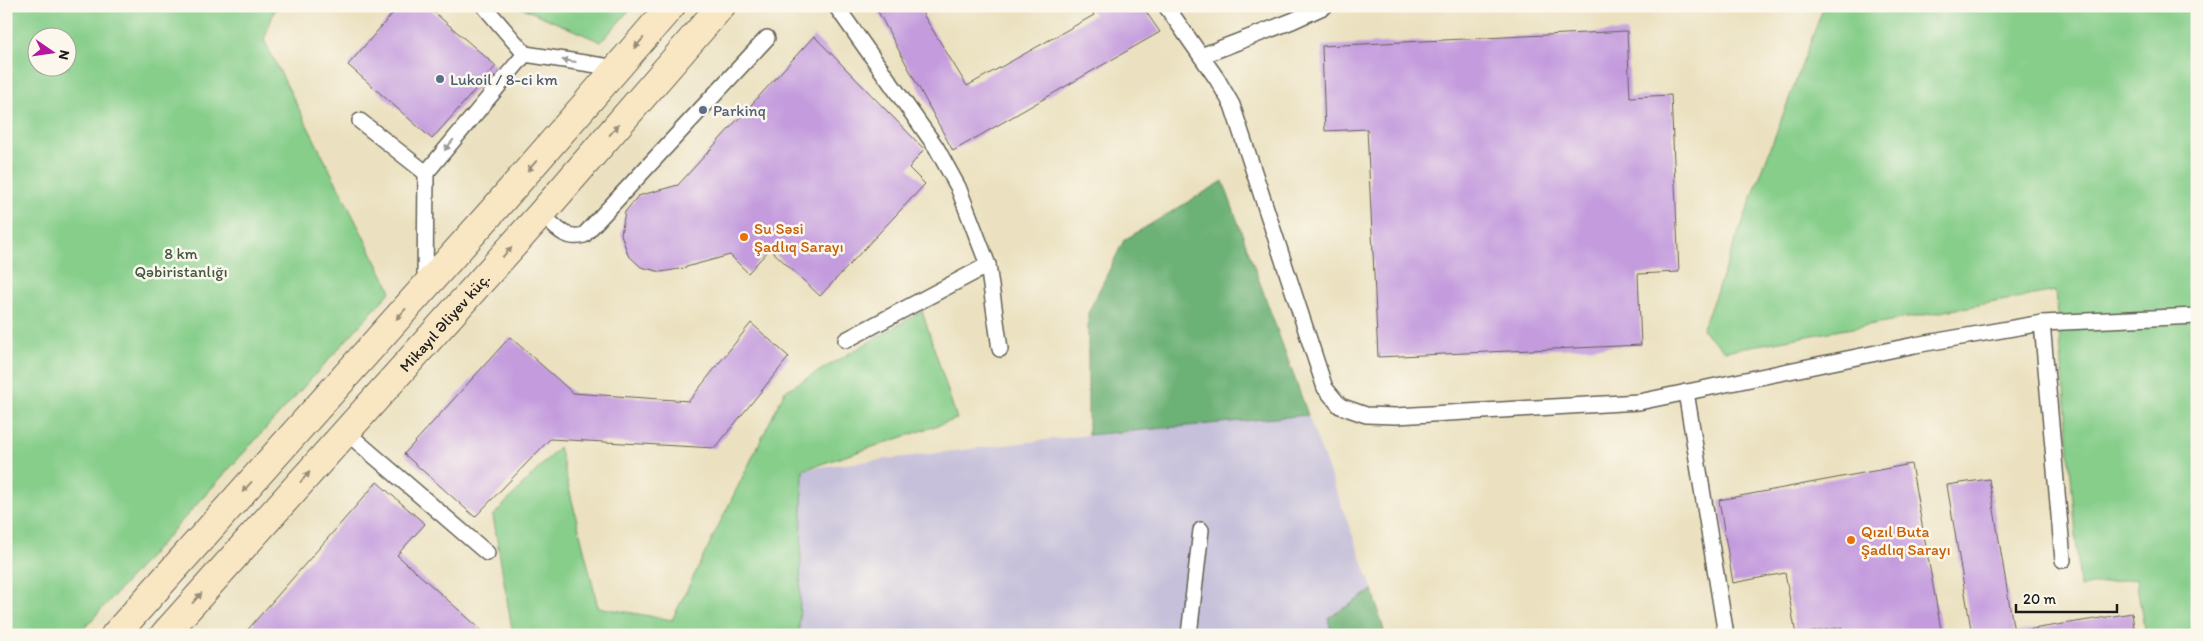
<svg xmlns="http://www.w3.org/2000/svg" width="2203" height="641" viewBox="0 0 2203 641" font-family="Itim,sans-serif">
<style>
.industrial{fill:#c6c0da}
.green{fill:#86ce8a;stroke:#517553;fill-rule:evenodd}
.forest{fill:#6cb176;stroke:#446649}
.building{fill:#c49cde}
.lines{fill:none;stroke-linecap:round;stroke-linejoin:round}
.lane-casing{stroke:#646155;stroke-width:18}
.secondary-casing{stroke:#646155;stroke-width:30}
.lane{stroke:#fff;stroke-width:15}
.secondary{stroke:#f9e7c3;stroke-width:28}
.oneway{fill:#968c78}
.oneway2{fill:#999}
.service-dot{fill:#5c6f8a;stroke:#fbf7ec;stroke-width:2}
.food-dot{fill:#e8710a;stroke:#fbf7ec;stroke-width:2}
.labels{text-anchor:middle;stroke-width:5;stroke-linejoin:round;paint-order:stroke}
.service-label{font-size:16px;fill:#4e5e75;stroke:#fbf7ec;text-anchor:start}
.food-label{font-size:16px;fill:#c56008;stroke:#fbf7ec;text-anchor:start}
.park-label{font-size:16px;fill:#415a42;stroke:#fbf7ec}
.street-label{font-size:16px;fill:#1c1c1c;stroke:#fbf7ec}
</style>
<rect width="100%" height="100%" fill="#fbf7ec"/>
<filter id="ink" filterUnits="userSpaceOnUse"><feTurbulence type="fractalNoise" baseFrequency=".02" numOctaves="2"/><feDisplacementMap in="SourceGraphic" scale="10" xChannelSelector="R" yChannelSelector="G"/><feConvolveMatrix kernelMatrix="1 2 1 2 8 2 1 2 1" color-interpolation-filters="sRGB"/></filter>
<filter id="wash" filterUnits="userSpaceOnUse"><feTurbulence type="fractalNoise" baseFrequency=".0096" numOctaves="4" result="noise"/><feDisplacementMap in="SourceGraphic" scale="20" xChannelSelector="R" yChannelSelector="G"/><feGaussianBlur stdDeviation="1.12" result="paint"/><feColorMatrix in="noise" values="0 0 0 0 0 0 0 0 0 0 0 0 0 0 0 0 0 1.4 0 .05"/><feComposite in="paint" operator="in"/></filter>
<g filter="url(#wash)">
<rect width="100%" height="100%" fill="#ebe1c0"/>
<path class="industrial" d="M1308 415 1373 590 1385 635H799L803 469 1088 435Z"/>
<g class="green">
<path d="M6 6H276L264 40 391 291 78 635H6ZM38 38H68V68H38Z"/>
<path d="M518 6H633L601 42Z"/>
<path d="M1824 6H2195L2197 19V635H2145L2136 578 2080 587 2056 291 1725 351 1702 330Z"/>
<path d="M922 311 957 419 803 470 799 635H513L493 516 559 447 598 607 672 620 785 391Z"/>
</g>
<g class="forest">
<path d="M1223 181 1308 415 1088 435V313L1124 240Z"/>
<path d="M1373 590 1385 635H1332L1328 618Z"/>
</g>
<g id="blocks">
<g class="building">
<path d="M399 6H427L496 66 432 139 348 65Z"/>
<path d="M875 6H918L967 86 1094 15 1089 6H1142L1160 32 953 151Z"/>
<path d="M1627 31 1630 97 1671 95 1679 272 1638 274 1641 345 1378 357 1367 129 1325 131 1322 46Z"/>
<path d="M814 36 924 149 909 168 925 184 820 296 770 249 748 273 730 255 679 269 661 272 641 267 628 255 621 234 625 212 638 196 678 185Z"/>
<path d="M751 323 789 357 715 448 550 439 475 517 404 454 510 337 573 393 689 401Z"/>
<path d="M1911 464 1942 635H1845L1843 627 1796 635 1785 573 1733 583 1719 500Z"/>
<path d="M1989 479 2014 632 2132 613 2135 635H1972L1947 485Z"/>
<path d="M377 482 425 524 397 555 487 635H368L362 630 358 635H243Z"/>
</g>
</g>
</g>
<g filter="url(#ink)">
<use href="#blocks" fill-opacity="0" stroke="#646155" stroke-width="1"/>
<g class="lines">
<g class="lane-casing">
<g id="lane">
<path d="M484 6 525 54"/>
<path d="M836 6 936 147 958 187 988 265 1000 349"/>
<path d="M1166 6 1217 79 1232 105 1325 388 1340 406 1366 415 1396 416 1639 402 1915 345 2042 323 2197 316"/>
<path d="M1201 56 1292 21 1325 6"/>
<path d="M360 121 426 173"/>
<path d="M541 214C555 226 565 241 584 235L767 38"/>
<path d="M425 286 426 173 525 54 617 68"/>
<path d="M2042 323 2063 560"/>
<path d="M846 340 988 265"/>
<path d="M1686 392 1725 629"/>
<path d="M345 431 487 553"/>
<path d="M1189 635 1201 530"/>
</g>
</g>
<g class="secondary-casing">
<g id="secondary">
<path d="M115 635 497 206 671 6"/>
<path id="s1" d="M164 635 541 214 721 6"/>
</g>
</g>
<use href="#lane" class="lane"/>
<use href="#secondary" class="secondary"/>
</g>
<defs><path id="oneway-solid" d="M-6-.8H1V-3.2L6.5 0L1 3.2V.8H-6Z" transform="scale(1.25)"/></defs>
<g class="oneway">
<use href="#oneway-solid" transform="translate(639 43) rotate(131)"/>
<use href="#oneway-solid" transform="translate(614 130) rotate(-49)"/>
<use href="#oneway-solid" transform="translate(532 166) rotate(131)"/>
<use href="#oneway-solid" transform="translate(507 252) rotate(-48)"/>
<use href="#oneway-solid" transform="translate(401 314) rotate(132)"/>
<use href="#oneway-solid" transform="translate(305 477) rotate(-48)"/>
<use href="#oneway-solid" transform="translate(247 487) rotate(132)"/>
<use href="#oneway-solid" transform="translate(197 598) rotate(-48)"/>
</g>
<g class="oneway2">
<use href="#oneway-solid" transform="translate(569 61) rotate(-172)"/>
<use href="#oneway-solid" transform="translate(449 145) rotate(130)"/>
</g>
</g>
<g class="service-dot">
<circle cx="440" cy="79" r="5"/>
<circle cx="703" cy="110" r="5"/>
</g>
<g class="food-dot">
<circle cx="744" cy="237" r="5"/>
<circle cx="1851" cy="540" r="5"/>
</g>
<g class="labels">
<g class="service-label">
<text x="450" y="85">Lukoil / 8-ci km</text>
<text x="713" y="116">Parkinq</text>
</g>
<g class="food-label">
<text x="754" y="234">Su Səsi<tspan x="754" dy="18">Şadlıq Sarayı</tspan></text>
<text x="1861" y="537">Qızıl Buta<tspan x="1861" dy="18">Şadlıq Sarayı</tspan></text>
</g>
<g class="park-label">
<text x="181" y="259">8 km<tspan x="181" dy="18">Qəbiristanlığı</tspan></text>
</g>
<g class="street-label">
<text dy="6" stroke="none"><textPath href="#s1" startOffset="420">Mikayıl Əliyev küç.</textPath></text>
</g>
</g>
<rect width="2203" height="641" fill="none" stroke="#fbf7ec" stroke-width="25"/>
<g transform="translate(52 52) rotate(103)"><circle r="24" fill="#fbf7ec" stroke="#a29f99"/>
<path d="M0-4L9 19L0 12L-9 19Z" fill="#b5179e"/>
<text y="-8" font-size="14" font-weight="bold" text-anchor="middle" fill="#1c1c1c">N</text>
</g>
<path d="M2016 604v8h101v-8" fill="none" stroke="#1c1c1c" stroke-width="2.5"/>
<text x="2023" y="604" font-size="15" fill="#1c1c1c" stroke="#fbf7ec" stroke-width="4" paint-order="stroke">20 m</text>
</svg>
